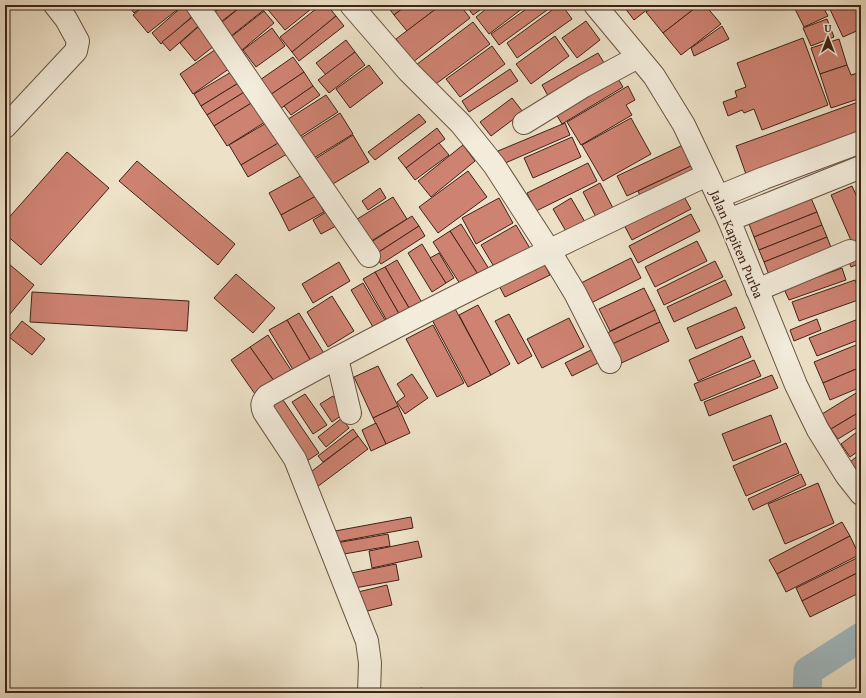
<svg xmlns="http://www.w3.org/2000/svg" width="866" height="698" viewBox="0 0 866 698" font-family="'Gentium Book Plus',serif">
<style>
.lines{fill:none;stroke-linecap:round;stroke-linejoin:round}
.river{stroke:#a0bac2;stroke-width:29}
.building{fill:#ce8272;stroke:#3f2316}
.minor-casing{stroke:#6a5342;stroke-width:24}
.minor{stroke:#f3ecdb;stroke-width:22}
.labels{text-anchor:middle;stroke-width:3;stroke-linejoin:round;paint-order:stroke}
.street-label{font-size:14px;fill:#3f2316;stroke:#f3ecdb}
</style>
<rect width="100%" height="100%" fill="#ede2c8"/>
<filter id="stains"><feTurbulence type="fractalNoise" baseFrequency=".005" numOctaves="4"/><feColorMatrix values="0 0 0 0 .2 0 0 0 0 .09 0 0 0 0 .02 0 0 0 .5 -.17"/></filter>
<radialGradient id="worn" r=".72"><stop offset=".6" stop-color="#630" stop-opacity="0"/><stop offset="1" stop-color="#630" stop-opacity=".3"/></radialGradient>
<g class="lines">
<path class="river" d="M807 693 808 671 861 637"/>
</g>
<g class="building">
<path d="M128 5H144L134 13Z"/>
<path d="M145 5H174L178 9 148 33 133 15Z"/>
<path d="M184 5H188L196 13 161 44 152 33Z"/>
<path d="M203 5H224L211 15Z"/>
<path d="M224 5H243L218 24 211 15Z"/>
<path d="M243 5H262L265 9 231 36 221 23Z"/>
<path d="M264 5H316L285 30Z"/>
<path d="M321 5H327L336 16 292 52 280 37Z"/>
<path d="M390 5H407L394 15 388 7Z"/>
<path d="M407 5H441L407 31 394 15Z"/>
<path d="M441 5H460L470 18 413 62 396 39Z"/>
<path d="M466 5H487L473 15Z"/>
<path d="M491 5H527L489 34 476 17Z"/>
<path d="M532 5H554L499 45 491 34Z"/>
<path d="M559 5H562L572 19 517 58 507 43Z"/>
<path d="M628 5H653L634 20 625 8Z"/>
<path d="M656 5H699L663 33 646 12Z"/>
<path d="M699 5H705L721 24 681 55 663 33Z"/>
<path d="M793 5H822L828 16 804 27Z"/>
<path d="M828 5H859L861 9V29L843 37Z"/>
<path d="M264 11 274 23 242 50 231 37Z"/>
<path d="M196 14 203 22 170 51 162 42Z"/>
<path d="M336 16 344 26 299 61 292 52Z"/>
<path d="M827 19 834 37 811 46 803 28Z"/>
<path d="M586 21 600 40 577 58 562 38Z"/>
<path d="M473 22 490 44 433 86 416 65Z"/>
<path d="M722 26 729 39 694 56 691 48Z"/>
<path d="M198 27 214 46 195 61 180 43Z"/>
<path d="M272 28 285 46 256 67 243 50Z"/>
<path d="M555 36 569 56 531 84 516 64Z"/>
<path d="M803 38 828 105 762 130 754 109 744 113 742 110 728 116 723 102 737 97 735 91 746 87 737 63Z"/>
<path d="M839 39 847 65 820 74 811 48Z"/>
<path d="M346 40 355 52 326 75 316 63Z"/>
<path d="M492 46 505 64 460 97 446 79Z"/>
<path d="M219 47 233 66 193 94 180 74Z"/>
<path d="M355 52 365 65 329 93 318 80Z"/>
<path d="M598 53 609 71 552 103 542 85Z"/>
<path d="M293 57 304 72 267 97 257 82Z"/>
<path d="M369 65 383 83 350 108 336 89Z"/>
<path d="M847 65 851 75 861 72V98L831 108 820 74Z"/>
<path d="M510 69 518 81 469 112 462 101Z"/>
<path d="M233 71 240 82 201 106 194 94Z"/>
<path d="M304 72 313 86 277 111 267 97Z"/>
<path d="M614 72 623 87 562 124 553 109Z"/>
<path d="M240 82 246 91 207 115 201 106Z"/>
<path d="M313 86 320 95 291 115 284 106Z"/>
<path d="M628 86 635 100 626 105 632 115 581 145 567 122Z"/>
<path d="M246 91 253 102 214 126 207 115Z"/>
<path d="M326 95 338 112 293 141 282 123Z"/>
<path d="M512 98 523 112 491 136 480 122Z"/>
<path d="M861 101V136L747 177 736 146Z"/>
<path d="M253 102 265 122 227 146 214 126Z"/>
<path d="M340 113 353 134 309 161 296 141Z"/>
<path d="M419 114 426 122 375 160 368 152Z"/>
<path d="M631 118 651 154 603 181 582 145Z"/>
<path d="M268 122 280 142 241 165 229 145Z"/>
<path d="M565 123 570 135 503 164 498 151Z"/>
<path d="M437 128 445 139 406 168 398 158Z"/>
<path d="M353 135 369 162 328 187 312 161Z"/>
<path d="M572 137 581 157 533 178 524 158Z"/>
<path d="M280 142 287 154 248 177 241 165Z"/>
<path d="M439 143 449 155 415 180 406 168Z"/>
<path d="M463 145 475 161 431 197 418 181Z"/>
<path d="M683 145 693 165 627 196 617 176Z"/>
<path d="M67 152 109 188 41 265 5 234V222Z"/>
<path d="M137 161 235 244 218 265 119 181Z"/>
<path d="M588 163 597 181 536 211 527 193Z"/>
<path d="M693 165 698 177 643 202 638 191Z"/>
<path d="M468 171 487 197 438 233 419 207Z"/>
<path d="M304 174 316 196 281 215 269 193Z"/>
<path d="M600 183 615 212 598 221 583 192Z"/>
<path d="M852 186 861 206V242L853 245 831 195Z"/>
<path d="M380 188 386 198 368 210 362 201Z"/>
<path d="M682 193 691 209 632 240 623 223Z"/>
<path d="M316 196 324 212 289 231 281 215Z"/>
<path d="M393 197 407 219 368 243 354 221Z"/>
<path d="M499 198 513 223 476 244 462 218Z"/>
<path d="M571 198 585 222 567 233 553 209Z"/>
<path d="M811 198 817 212 754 237 749 224Z"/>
<path d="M328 211 336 226 321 234 313 220Z"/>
<path d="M817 212 822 225 759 250 754 237Z"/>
<path d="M691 214 700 231 638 263 629 246Z"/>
<path d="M412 216 419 226 374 255 368 244Z"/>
<path d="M461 224 489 269 479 276 450 231Z"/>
<path d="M516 225 531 250 496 270 481 245Z"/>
<path d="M822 225 827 237 764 262 759 250Z"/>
<path d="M419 226 425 236 381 264 374 255Z"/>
<path d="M450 231 479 276 462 287 433 242Z"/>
<path d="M827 237 832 250 769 275 764 262Z"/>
<path d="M697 241 707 261 655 287 645 267Z"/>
<path d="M422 244 446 283 432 292 408 253Z"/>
<path d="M439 253 454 278 446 283 430 258Z"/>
<path d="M861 254V263L851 267 848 260Z"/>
<path d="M631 258 641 278 587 305 577 285Z"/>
<path d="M397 260 424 306 412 313 385 267Z"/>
<path d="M542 260 550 275 505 297 497 282Z"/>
<path d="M715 261 723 277 664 305 657 290Z"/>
<path d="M339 262 350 281 313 303 302 284Z"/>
<path d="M9 264 34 285 5 320V269Z"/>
<path d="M385 267 412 313 402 319 375 272Z"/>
<path d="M842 268 846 280 789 300 784 289Z"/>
<path d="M375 272 402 319 390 326 363 279Z"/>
<path d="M236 274 275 308 253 333 214 298Z"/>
<path d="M725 280 732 295 674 322 667 307Z"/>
<path d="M855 280 861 296V299L799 321 792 302Z"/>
<path d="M363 283 388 325 376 332 351 290Z"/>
<path d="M644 288 655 310 610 331 599 309Z"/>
<path d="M32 292 189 301 187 331 30 322Z"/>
<path d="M332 296 354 331 328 347 307 312Z"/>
<path d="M453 305 491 375 468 387 430 316Z"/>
<path d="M478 305 510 364 491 375 459 315Z"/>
<path d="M736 307 745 328 696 349 687 328Z"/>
<path d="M655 310 660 322 606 347 601 336Z"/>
<path d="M299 313 325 355 312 363 287 320Z"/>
<path d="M509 314 532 356 518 364 495 321Z"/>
<path d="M569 318 584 347 542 368 527 339Z"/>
<path d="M861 318V339L817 356 809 338Z"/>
<path d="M817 319 821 330 794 341 790 330Z"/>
<path d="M287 320 312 363 295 373 269 330Z"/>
<path d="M22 321 45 339 32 355 9 337Z"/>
<path d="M660 322 669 341 615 366 606 347Z"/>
<path d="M433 325 464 383 437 397 406 339Z"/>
<path d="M268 335 291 370 274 381 250 347Z"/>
<path d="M742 336 751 357 698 381 689 360Z"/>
<path d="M861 343V367L823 383 814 362Z"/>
<path d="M250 347 274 381 255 394 231 360Z"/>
<path d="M591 350 598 363 572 376 565 363Z"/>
<path d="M754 360 761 376 701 401 694 384Z"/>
<path d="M378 366 398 406 373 418 354 377Z"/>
<path d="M861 367V387L830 400 823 383Z"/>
<path d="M412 374 428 398 405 414 397 402 405 396 397 384Z"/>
<path d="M772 375 778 388 709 416 704 402Z"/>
<path d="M861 390V411L831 429 822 414Z"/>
<path d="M305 394 327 425 313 434 292 402Z"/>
<path d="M333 396 345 413 332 422 320 404Z"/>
<path d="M281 397 319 453 304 463 266 407Z"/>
<path d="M398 406 410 433 386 444 373 418Z"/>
<path d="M861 411V425L838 439 831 429Z"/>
<path d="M771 415 781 442 733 461 722 434Z"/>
<path d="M342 418 349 428 326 447 318 437Z"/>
<path d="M376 423 386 444 371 451 362 430Z"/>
<path d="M353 429 358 436 323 462 318 456Z"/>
<path d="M861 429V449L850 457 841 444Z"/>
<path d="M358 436 368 449 317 487 308 474Z"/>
<path d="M786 443 799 473 746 496 733 466Z"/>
<path d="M861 453V471L858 473 850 462Z"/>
<path d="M801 474 806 485 753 510 748 499Z"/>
<path d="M818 483 834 523 785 544 768 504Z"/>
<path d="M411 517 413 528 337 542 335 531Z"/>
<path d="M842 522 850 536 777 574 769 560Z"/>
<path d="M388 534 390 546 338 555 336 543Z"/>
<path d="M850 536 859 555 786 592 777 574Z"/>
<path d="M418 541 422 557 372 568 369 551Z"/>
<path d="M861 556V571L802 601 796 588Z"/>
<path d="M396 564 399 580 349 589 346 574Z"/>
<path d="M861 571V592L810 617 802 601Z"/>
<path d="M387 585 392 605 359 613 354 593Z"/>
<path d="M422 688 423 693H402Z"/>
</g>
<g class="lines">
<g class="minor-casing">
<g id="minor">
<path d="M197 5 369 256"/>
<path d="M351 5 408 71 461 124 494 165 549 250 575 293 610 362"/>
<path d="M595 5 654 76 684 125 729 220 796 385 818 430 846 475 861 494"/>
<path d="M524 123 584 86 638 57"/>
<path d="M5 127 76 51 78 41 66 19 55 5"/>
<path d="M718 197 764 178 861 142"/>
<path d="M729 220 861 167"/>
<path d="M757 290 850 251"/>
<path d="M337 358 350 413"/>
<path d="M369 693 370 663 367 641 295 459 264 412C261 405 262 402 267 396 411 316 559 245 707 175"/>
</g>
</g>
<use href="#minor" class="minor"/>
</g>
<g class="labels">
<g class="street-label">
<text transform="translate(737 244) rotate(67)" y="5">Jalan Kapiten Purba</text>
</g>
</g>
<rect width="866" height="698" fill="none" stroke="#ede2c8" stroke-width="20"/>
<rect x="6" y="6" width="854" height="686" fill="none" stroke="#3f2316" stroke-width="2"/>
<rect x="10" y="10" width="846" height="678" fill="none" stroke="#3f2316"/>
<g transform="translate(828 38)" stroke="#f3ecdb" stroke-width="3" paint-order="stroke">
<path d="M0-3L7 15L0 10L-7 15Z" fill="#3f2316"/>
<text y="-6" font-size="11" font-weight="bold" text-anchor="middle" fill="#3f2316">U</text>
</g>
<rect width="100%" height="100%" filter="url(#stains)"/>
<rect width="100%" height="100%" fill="url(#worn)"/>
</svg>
